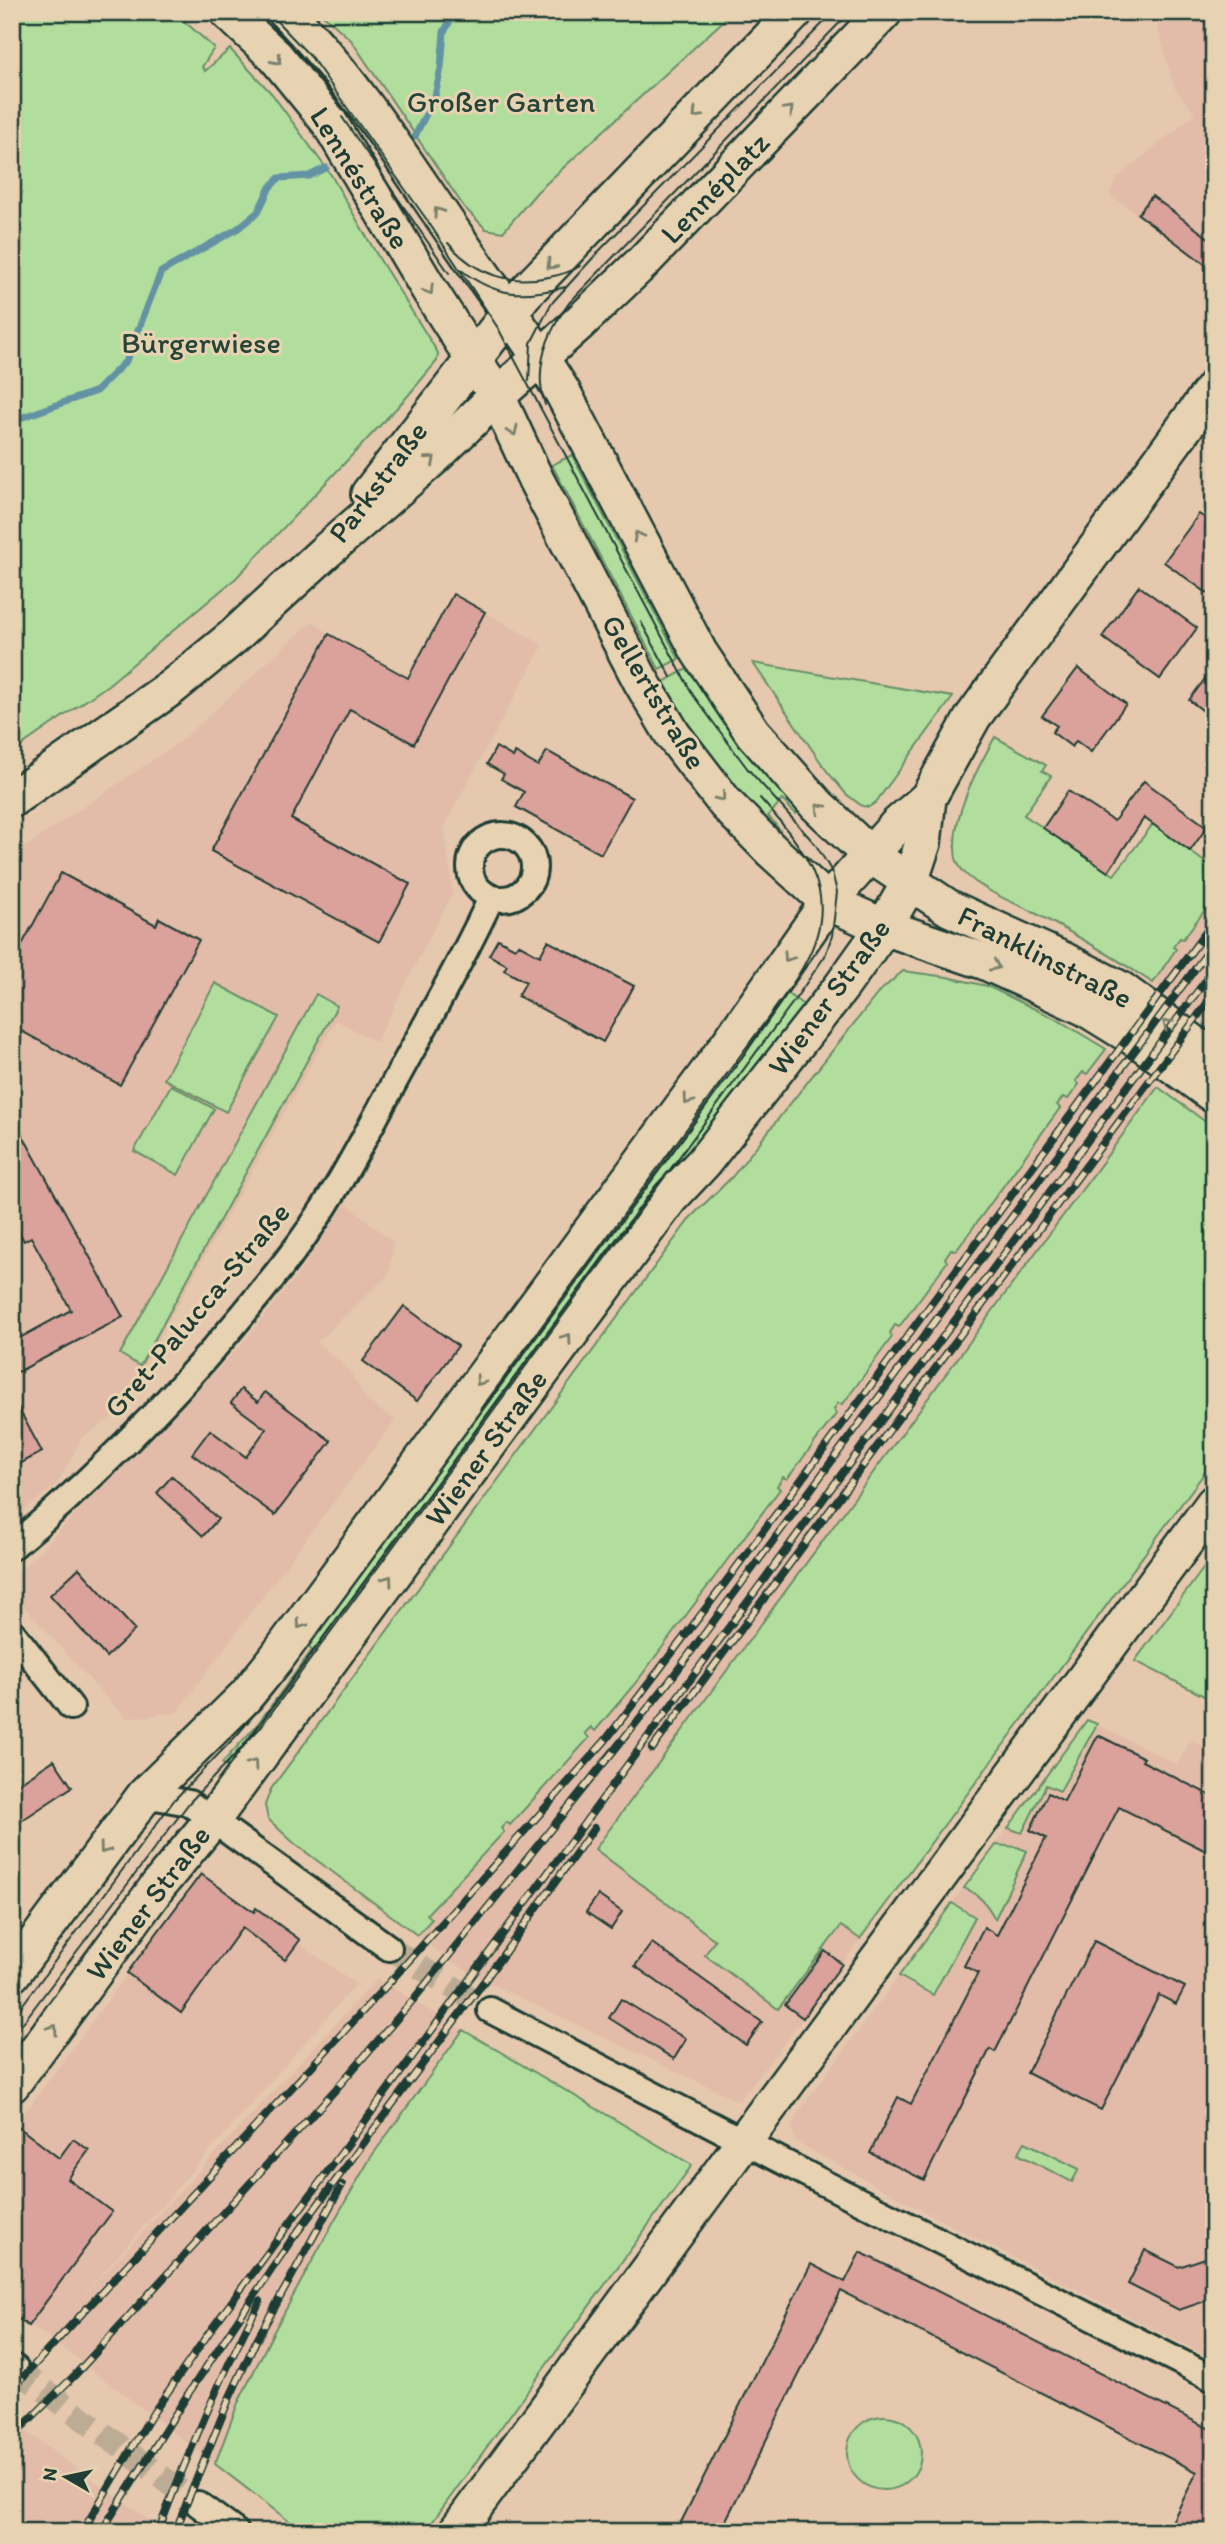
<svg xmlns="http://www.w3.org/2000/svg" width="1226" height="2544" viewBox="0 0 1226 2544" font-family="Itim,sans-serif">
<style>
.built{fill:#e2bca8}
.green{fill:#b1de9d;stroke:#688e68;stroke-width:2}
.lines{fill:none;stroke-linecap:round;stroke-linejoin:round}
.stream{stroke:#6392a5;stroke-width:7}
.building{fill:#dba19b;stroke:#1f3d34;stroke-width:2}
.street-tunnel{stroke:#bdac95;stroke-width:24;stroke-dasharray:24 12;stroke-linecap:butt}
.street-casing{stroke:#1f3d34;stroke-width:30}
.secondary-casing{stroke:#1f3d34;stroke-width:40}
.street{stroke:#e7d2b1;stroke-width:24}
.secondary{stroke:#e7d2b1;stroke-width:35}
.tram{stroke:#1f3d34;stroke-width:2}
.rail-casing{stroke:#1f3d34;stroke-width:8}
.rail{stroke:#e7d2b1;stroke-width:5;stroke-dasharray:16;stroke-linecap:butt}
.oneway{stroke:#79806c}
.labels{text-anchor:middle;stroke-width:6;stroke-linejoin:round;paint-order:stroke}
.park-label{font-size:30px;fill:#264539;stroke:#e7d2b1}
.street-label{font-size:30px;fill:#1f3d34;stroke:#e7d2b1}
</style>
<rect width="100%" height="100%" fill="#e5c8ad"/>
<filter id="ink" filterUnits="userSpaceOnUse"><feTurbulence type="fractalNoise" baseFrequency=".0143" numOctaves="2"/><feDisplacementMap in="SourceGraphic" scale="14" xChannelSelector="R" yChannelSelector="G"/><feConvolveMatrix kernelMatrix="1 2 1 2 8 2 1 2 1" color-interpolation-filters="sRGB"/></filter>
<g filter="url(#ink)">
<g class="built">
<path d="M1154 12H1214V279L1208 274 1211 268 1109 194 1118 177 1195 114 1174 87Z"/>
<path d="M453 594 543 645 444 826 453 892 376 1042 336 1020 117 1414 82 1438 57 1484 12 1519V856L182 740 313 621 329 634 408 677Z"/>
<path d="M1214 898V1010L1206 1020 1153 983 1175 950 1173 947 1180 937 1184 939Z"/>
<path d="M1106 1049 1158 1087 1139 1112 1135 1124 1131 1122 1102 1162 1105 1166 1094 1173 746 1644 742 1657 738 1655 596 1849 715 1940 705 1956 778 2009 841 1926 860 1939 799 2024 739 2101 495 1986 447 1959 417 1935 431 1919 427 1915 503 1833 501 1829 507 1822 510 1825 589 1738 585 1734 591 1727 596 1730 638 1680 779 1490 776 1486 784 1477 787 1479 836 1414 833 1409 895 1325 899 1327 947 1263 945 1258 951 1249 956 1251 1060 1109 1056 1105 1063 1097 1068 1099 1079 1084 1076 1081 1083 1072 1087 1074Z"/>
<path d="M346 1203 393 1242 389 1274 317 1342 349 1370 368 1402 395 1420 176 1713 127 1718 101 1692 12 1593 17 1574 240 1346 300 1272Z"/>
<path d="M1087 1720 1177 1764 1191 1741 1214 1752V2360L919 2209 795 2141 792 2129 798 2113Z"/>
<path d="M201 1874 356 1984 75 2305 377 1979 463 2030 371 2157 334 2221 273 2333 238 2403 215 2464 47 2336 12 2314V2130Z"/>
<path d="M12 2421 47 2447 166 2532H12Z"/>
</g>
<g class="green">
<path d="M12 12H174L214 48 202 67 205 71 230 49 272 94 331 175 380 260 438 353 437 361 406 398 236 578 108 685 12 752Z"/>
<path d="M320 12H733L537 192 503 232 486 229 464 207 351 40Z"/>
<path d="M572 455 679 659 659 669 552 465Z"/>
<path d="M753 663 953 697 876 802 869 807 862 806 846 794 826 770Z"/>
<path d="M694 665 802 808 796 814 782 800 768 816 780 830 772 838 656 686Z"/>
<path d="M995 737 1046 765 1042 771 1051 776 1024 815 1114 875 1153 824 1214 869V898L1183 939 1180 938 1173 947 1176 949 1153 983C1114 957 1075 934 1033 912 1017 904 1000 898 985 888 974 882 959 871 956 858 949 820 977 769 995 737Z"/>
<path d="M903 971 947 977 987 986 1058 1020 1106 1049 1087 1074 1083 1072 1076 1081 1079 1084 1068 1099 1063 1097 1057 1105 1060 1108 956 1251 951 1249 945 1258 947 1262 899 1327 895 1325 890 1333 892 1337 843 1404 838 1403 834 1409 836 1414 787 1479 783 1477 777 1486 780 1489 638 1680 595 1731 591 1727 585 1733 589 1738 510 1825 507 1822 501 1828 504 1832 427 1914 432 1919 417 1935 295 1844 268 1819 265 1805 271 1789 691 1217 732 1177 879 992Z"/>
<path d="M215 983 279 1017 226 1112 164 1079Z"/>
<path d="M783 990 806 1007 235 1772 222 1763 256 1726 312 1650 303 1643Z"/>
<path d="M316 994 337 1006 140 1366 120 1354Z"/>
<path d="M171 1085 214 1109 178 1175 134 1151Z"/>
<path d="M1158 1087 1214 1128V1460L860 1939 841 1926 778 2009 705 1955 715 1940 595 1849Z"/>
<path d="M1214 1554V1701L1135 1661Z"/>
<path d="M1087 1720 1097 1724 1060 1791 1046 1785 1022 1833 1008 1828Z"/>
<path d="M996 1845 1017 1847 1027 1851 995 1919C987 1904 980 1895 964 1888Z"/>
<path d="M952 1903 975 1917 933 1995 899 1976Z"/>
<path d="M463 2030 692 2165 425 2532H303L215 2464 238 2403 273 2333 334 2221 371 2157Z"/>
<path d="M1025 2142 1079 2169 1072 2182 1018 2154Z"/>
<circle cx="884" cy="2453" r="37"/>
</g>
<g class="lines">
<g class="stream">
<path d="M415 136 435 96 441 68 444 32 455 12"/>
<path d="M12 421 96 391 126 361 161 272 237 229 258 212 270 187 279 178 309 176 326 168"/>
</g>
</g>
<g class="building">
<path d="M1152 196 1214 242V271L1138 214Z"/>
<path d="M1199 514 1214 524V598L1164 562Z"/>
<path d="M1139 586 1197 628 1160 679 1102 637Z"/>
<path d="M453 594 485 612 414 744 350 709 291 819 410 884 379 942 211 851 329 634 408 678Z"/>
<path d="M1214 667V719L1189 700Z"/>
<path d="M1078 668 1126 704 1091 752 1076 741 1072 747 1052 732 1057 726 1042 716Z"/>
<path d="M496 747 513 757 515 753 538 766 547 751 632 798 601 854 516 807 524 792 501 779 504 774 487 764Z"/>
<path d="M1144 781 1207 827 1190 851 1144 818 1108 872 1043 828 1068 791 1114 821Z"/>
<path d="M61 873 156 925 159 918 199 940 120 1085 12 1026V963Z"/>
<path d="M498 939 515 948 518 944 540 956 548 941 634 986 603 1042 518 996 526 982 504 970 507 965 489 955Z"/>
<path d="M12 1116 123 1317 12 1375V1342L71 1310 31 1237 24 1241 12 1220Z"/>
<path d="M404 1306 458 1346 417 1401 363 1361Z"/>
<path d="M241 1389 258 1402 265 1392 331 1441 275 1515 192 1454 210 1430 246 1457 266 1429 231 1403Z"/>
<path d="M12 1396 42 1452 12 1468Z"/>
<path d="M172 1476 218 1519 203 1536 157 1493Z"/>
<path d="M79 1568 135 1630 106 1657 50 1595Z"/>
<path d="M1098 1735 1144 1758 1142 1761 1214 1797V1855L1119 1807 995 2052 990 2049 924 2180 870 2153 898 2097 911 2104 978 1973 964 1966 984 1927 997 1935 1046 1838 1030 1830 1048 1793 1064 1801Z"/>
<path d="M54 1760 72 1787 12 1827V1788Z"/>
<path d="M201 1874 254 1912 256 1908 300 1940 285 1960 242 1928 181 2013 127 1973Z"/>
<path d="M598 1895 622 1912 611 1929 586 1912Z"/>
<path d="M1094 1941 1185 1987 1176 2004 1159 1995 1101 2110 1027 2073Z"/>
<path d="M652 1943 762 2022 746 2045 635 1966Z"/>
<path d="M825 1951 842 1964 803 2018 785 2005Z"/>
<path d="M621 1999 686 2039 674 2059 609 2018Z"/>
<path d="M12 2122 59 2158 73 2139 89 2150 68 2179 112 2212 28 2326 12 2314Z"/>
<path d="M1145 2250 1179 2267 1214 2255V2298L1179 2310 1128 2284Z"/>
<path d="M860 2252 1214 2431V2532H1167L1197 2472 841 2291 720 2532H676L811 2264 845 2282Z"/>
</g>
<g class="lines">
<g class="street-tunnel">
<path d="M389 1948 490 2010"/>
<path d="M16 2369 198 2504"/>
</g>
<g class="street-casing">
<g id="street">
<circle cx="502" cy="867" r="32"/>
<path d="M12 1547C114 1462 205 1365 286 1261 330 1206 362 1142 395 1081 428 1020 462 961 491 898"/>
<path d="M12 1632 71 1707"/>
<path d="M145 1795 189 1803 389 1948"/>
<path d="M490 2010 826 2184 1214 2379"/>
<path d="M12 2366 16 2369"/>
<path d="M198 2504 236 2532"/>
</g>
</g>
<g class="secondary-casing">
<g id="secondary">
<path d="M228 12 276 57 329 122 430 291 497 396 536 480 641 681 673 735 726 804 771 850 828 902 884 927 986 962 1084 1007 1144 1044 1214 1095"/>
<path d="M286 12C353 79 403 160 457 238 492 290 530 339 563 393L699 652 753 733 817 805 870 855 949 908 1065 961 1120 989 1214 1058"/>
<path d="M369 494 524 294 795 12"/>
<path d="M12 799 172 687 233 637 324 553 433 458 497 396 579 323 642 263 884 12"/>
<path d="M12 1974 145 1795 246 1696 275 1660 728 1045 828 902 897 825 928 798 973 717 994 688 1214 387"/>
<path d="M12 2084 158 1886 213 1819 670 1198 703 1163 842 986 884 927 910 882 923 843 928 798"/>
<path d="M456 2532 1214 1503"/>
</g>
</g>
<use href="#street" class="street"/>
<use href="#secondary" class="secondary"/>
<g class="tram">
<path d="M342 117 449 273"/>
<path d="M448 243C476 275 508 285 549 277 560 275 571 272 580 266"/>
<path d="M461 270C497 298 524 297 566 287"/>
<path d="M529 381 531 343 551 304 601 249 834 12"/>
<path d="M545 405C533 367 547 333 569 303L850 12"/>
<path d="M641 622 671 677"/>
<path d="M481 1409 787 992C846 909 822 868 760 798"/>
<path d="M12 2019 175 1799 237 1735 283 1680"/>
<path d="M12 2037 189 1803 260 1728 796 998 825 956 832 936 837 892 832 872 816 845 747 768 693 695 498 328 427 220 311 57 268 12"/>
</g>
<g class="rail-casing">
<g id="rail">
<path d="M652 1749 1214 994"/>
<path d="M12 2389 387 1985 605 1741 719 1591 1214 921"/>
<path d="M12 2437 75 2375 336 2089 413 2000 555 1824 668 1683 1214 943"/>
<path d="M82 2532 151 2416 213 2327 1214 969"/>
<path d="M101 2532 188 2394 290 2242 485 1980 594 1828"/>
<path d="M158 2532C188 2453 221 2376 260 2301"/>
<path d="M175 2532 229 2399 256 2341 342 2185"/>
</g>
</g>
<use href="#rail" class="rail"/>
</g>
<defs><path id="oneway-chevron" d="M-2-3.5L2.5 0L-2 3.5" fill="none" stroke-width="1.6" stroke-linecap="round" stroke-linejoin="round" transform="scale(1.75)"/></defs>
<g class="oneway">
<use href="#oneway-chevron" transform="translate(277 60) rotate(48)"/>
<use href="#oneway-chevron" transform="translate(789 110) rotate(-46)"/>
<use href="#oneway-chevron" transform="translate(697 114) rotate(134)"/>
<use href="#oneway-chevron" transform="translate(438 212) rotate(-125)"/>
<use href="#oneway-chevron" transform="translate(551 265) rotate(134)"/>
<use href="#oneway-chevron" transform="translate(429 290) rotate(58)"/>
<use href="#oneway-chevron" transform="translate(513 431) rotate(65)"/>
<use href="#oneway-chevron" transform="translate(431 460) rotate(-42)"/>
<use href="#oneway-chevron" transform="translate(638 536) rotate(-118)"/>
<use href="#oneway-chevron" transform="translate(721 797) rotate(51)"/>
<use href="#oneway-chevron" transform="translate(820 808) rotate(-135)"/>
<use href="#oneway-chevron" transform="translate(788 957) rotate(124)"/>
<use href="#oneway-chevron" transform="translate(995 966) rotate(24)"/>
<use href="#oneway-chevron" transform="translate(1167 1024) rotate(-144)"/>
<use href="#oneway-chevron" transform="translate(688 1100) rotate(126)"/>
<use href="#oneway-chevron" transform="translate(567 1338) rotate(-54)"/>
<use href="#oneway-chevron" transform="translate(480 1381) rotate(126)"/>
<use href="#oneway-chevron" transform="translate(388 1580) rotate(-54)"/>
<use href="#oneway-chevron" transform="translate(301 1624) rotate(126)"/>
<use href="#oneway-chevron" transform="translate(253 1764) rotate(-54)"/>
<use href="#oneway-chevron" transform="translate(104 1849) rotate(126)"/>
<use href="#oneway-chevron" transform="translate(53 2029) rotate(-54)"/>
</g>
</g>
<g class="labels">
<g class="park-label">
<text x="501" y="112">Großer Garten</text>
<text x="201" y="353">Bürgerwiese</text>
</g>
<g class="street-label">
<text transform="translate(360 178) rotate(58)" y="10">Lennéstraße</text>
<text transform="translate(715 188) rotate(-46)" y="10">Lennéplatz</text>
<text transform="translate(378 482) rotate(-53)" y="10">Parkstraße</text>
<text transform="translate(654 692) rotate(59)" y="10">Gellertstraße</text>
<text transform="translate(1045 957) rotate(27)" y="10">Franklinstraße</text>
<text transform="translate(829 997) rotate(-54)" y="10">Wiener Straße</text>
<text transform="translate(197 1310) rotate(-50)" y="10">Gret-Palucca-Straße</text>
<text transform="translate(486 1448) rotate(-54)" y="10">Wiener Straße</text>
<text transform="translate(148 1903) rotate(-53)" y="10">Wiener Straße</text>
</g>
</g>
<rect width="1226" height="2544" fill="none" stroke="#e7d2b1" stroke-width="42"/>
<rect x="21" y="21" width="1184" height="2502" fill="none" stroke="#1f3d34" stroke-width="2.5" filter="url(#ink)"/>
<g transform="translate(66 2477) rotate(279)" stroke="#e7d2b1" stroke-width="5" paint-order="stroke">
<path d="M0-5L12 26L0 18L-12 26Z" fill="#1f3d34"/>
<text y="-10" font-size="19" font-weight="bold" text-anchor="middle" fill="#1f3d34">N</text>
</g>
</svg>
